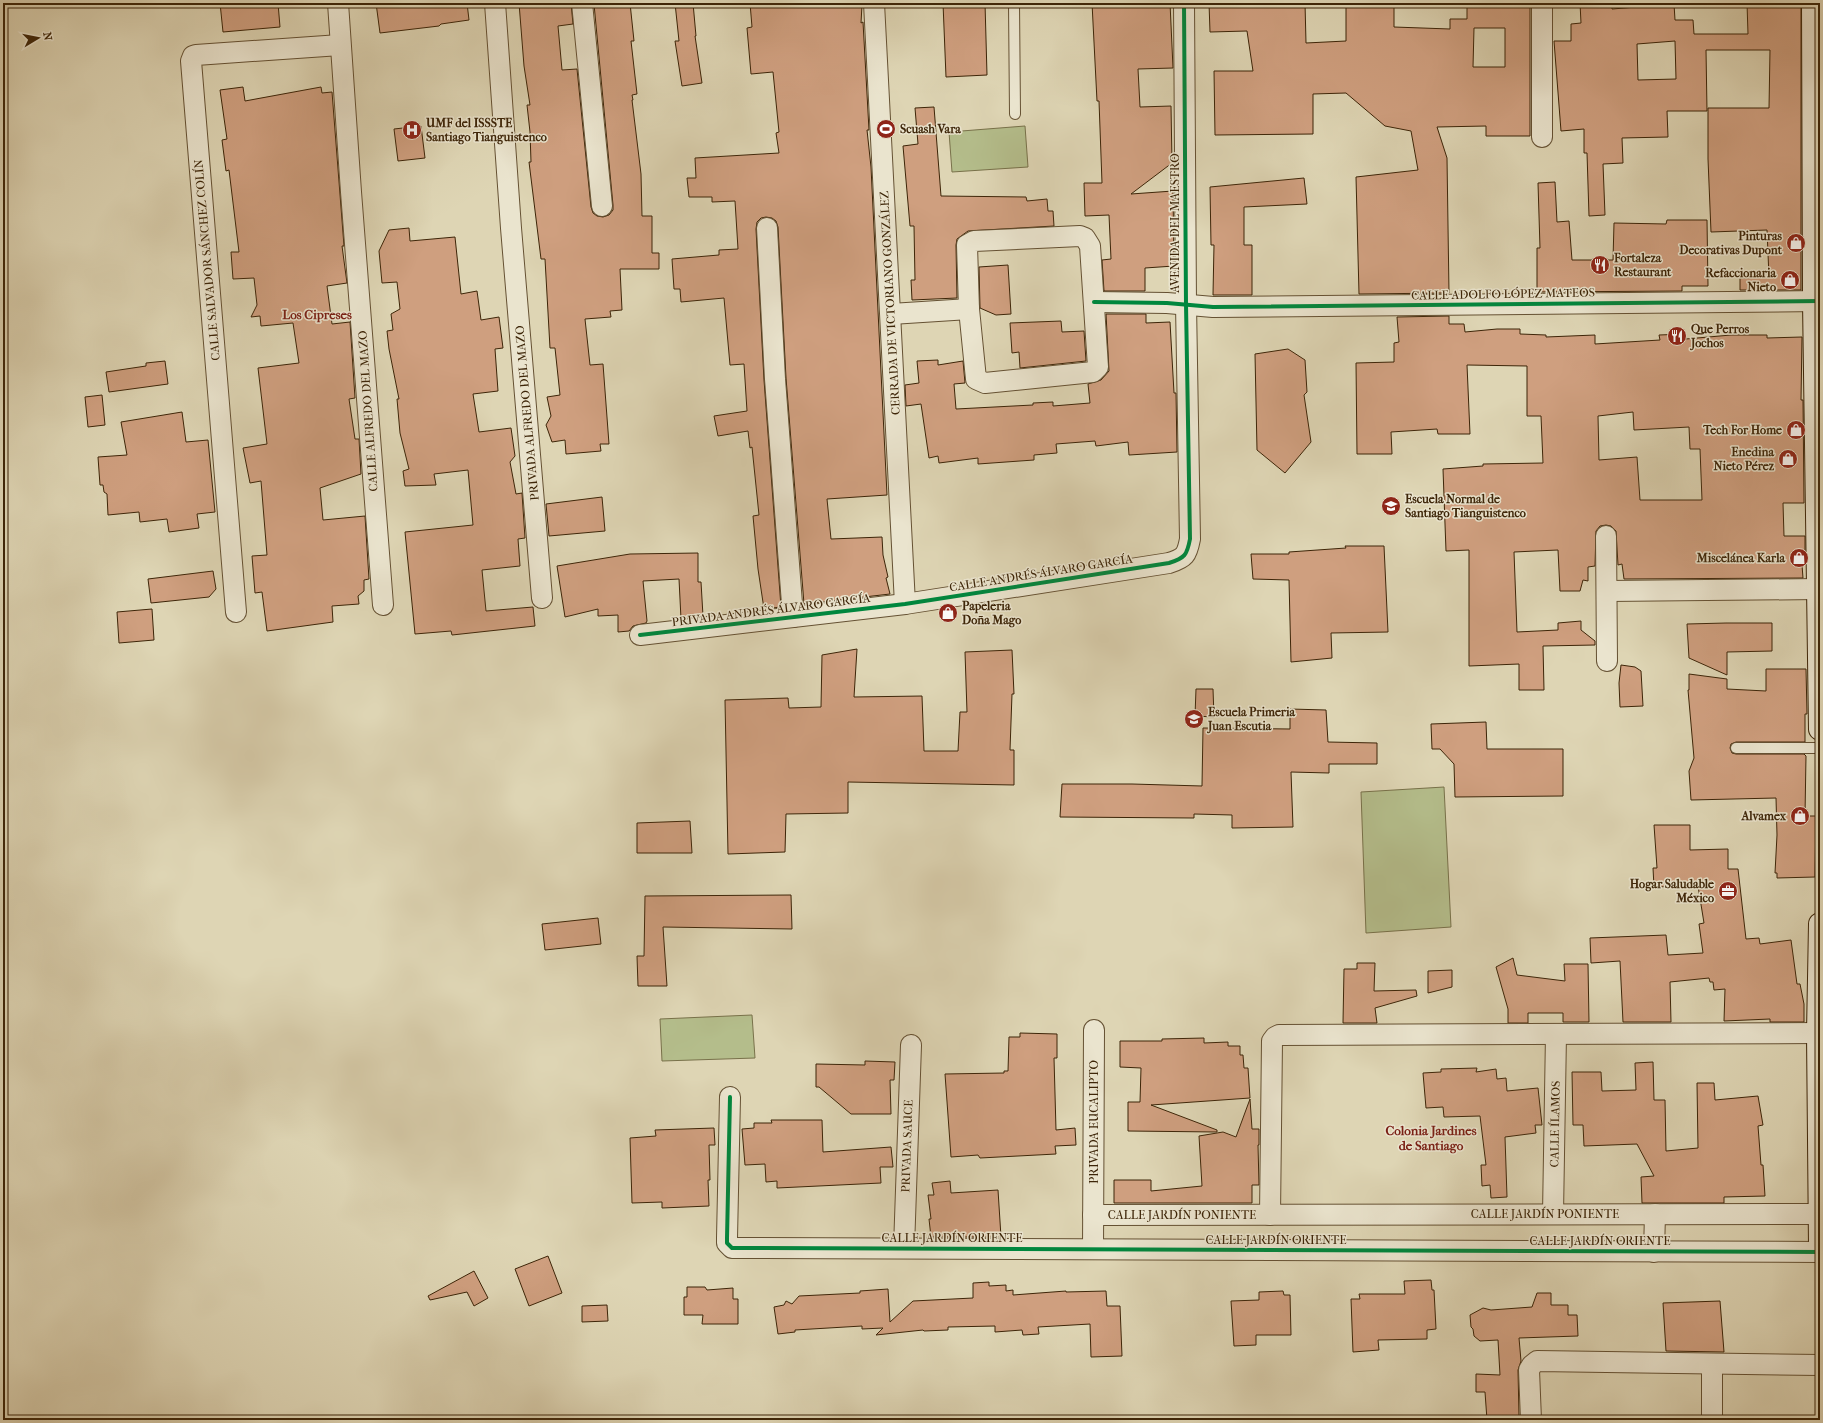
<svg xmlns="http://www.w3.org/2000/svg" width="1823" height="1423" viewBox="0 0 1823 1423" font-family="'IM FELL French Canon',serif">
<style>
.green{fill:#b4bd8b;stroke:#78714a}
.building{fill:#cf9f7f;stroke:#3d2508;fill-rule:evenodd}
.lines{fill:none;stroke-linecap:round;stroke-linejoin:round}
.lane-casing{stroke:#655133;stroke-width:12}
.street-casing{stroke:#655133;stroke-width:22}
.secondary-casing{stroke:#3d2508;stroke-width:24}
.lane{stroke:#eae4ce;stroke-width:10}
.street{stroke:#eae4ce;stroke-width:20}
.secondary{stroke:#eae4ce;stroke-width:22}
.cycleway-casing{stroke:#eae4ce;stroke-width:6}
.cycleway{stroke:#00873e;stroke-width:4}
.labels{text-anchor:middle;stroke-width:3;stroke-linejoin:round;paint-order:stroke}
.poi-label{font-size:12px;font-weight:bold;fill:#3d2508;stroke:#eae4ce;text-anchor:start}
.street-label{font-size:12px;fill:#3d2508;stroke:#eae4ce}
.neighbourhood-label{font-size:13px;font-weight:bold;fill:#7a1f14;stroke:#eae4ce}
</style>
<rect width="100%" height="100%" fill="#ded5b4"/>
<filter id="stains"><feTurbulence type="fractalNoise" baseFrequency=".005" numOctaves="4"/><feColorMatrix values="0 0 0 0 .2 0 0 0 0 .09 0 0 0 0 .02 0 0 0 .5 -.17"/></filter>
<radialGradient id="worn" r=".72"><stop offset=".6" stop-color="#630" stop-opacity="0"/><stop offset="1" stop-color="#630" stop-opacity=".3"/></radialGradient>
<g class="green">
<path d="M1025 126 1028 167 952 172 949 132Z"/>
<path d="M1444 787 1451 927 1366 933 1361 792Z"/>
<path d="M752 1015 755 1058 662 1061 660 1019Z"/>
</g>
<g class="building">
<path d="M220 3H278L280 27 223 32Z"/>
<path d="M376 3H467L469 20 441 24 439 26 380 33Z"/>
<path d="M519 3H571L573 24 558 26 562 70 577 69 591 207 593 213 597 216 603 217 609 215 613 210V205L594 4 630 3 634 41H631L637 94 632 95 633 100H632L641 174 642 216H652V253H659V269H620L622 310 610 311 611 317 585 319 590 365 603 364 609 444H600L601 451 566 454 565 440 552 442 546 425 551 416 547 397 560 395 555 348H550L545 259H541L529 162H531L530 132 527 105H530L524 66Z"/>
<path d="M675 3H693L696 36H695L702 83 682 86 675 41H679Z"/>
<path d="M750 3H839L862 5 861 23 863 22 869 130H867L871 167 887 495 827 499 831 539 882 537 883 555 888 577 886 578 890 594 804 604 786 378 778 227 776 221 772 218 766 217 761 218 757 222 756 229 764 380 781 607 764 609 758 569 753 516 759 515 752 447 750 448 748 431 718 436 714 416 747 411 744 364 730 365 724 298 681 302 680 289H674L672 259 719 255V250L738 249 735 201 712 202V197H689L687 178H696L695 158 779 153 776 133 779 132 773 72 751 74 747 28 752 27Z"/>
<path d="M943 3H985L987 75 946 77Z"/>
<path d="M1092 3H1170L1173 68 1138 69 1140 107 1171 106 1172 163 1131 194 1173 191 1174 266 1145 268V291H1104L1102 260 1111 259 1109 215 1085 216 1084 183H1102L1099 101H1097Z"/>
<path d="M1209 3H1305L1306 43 1346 41V3H1394V27L1450 29V19H1467V3H1530V136H1486V126L1437 127 1447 158 1449 293 1359 294 1356 177 1418 170 1411 131 1385 126 1346 93 1313 94V134L1215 135 1214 71H1253L1247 31 1210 32ZM1474 28H1505V67H1473Z"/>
<path d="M1580 3H1612V9L1674 4 1675 20H1693L1694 34H1748L1747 3H1782V7H1801V290H1740V278L1769 277 1767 230 1711 232 1708 159V108H1769L1770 50H1706L1707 111H1667L1668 137 1622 138 1623 163 1603 164 1605 215 1589 216 1587 153H1584V129L1561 131 1554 41H1571V24L1581 23ZM1675 41 1676 79 1638 80 1637 44Z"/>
<path d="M243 87 245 101 321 87 322 93 332 92 344 246H342L347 283 327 286 332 324 350 322 355 398 349 399 355 439H359L361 474 320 488 323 520 365 516 369 579 364 580V591L358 596 359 604 332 606 333 622 267 631 262 592 255 593 252 556 267 555 261 481 250 483 243 448 267 444 258 368 299 363 293 323 261 326 260 316 251 317 257 305 254 278 233 279 231 252H239L229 170 226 171 222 140 227 139 220 90Z"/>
<path d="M934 107 941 196 1026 197 1027 201 1047 199 1048 211H1053L1054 226 968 231 957 239 956 245 957 298 912 300 911 280H915L914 226H910L903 146 918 144 915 108Z"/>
<path d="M421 126 425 158 398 161 394 129Z"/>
<path d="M1304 178 1307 204 1244 207V245H1252V295H1213L1214 245H1211L1210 187Z"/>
<path d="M1555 182 1557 222 1569 221 1572 260H1613L1614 223 1666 224 1667 220H1707L1708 286H1682V291L1537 292V248H1540L1538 183Z"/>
<path d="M409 228 410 241 455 237 461 294 477 291 481 320 499 317 503 348 495 349 498 391 473 394 479 432 511 428 515 456 510 462 516 494 522 493 525 538 518 539 520 566 482 570 486 611 533 607 535 626 452 635 451 631 415 634 405 532 473 525 468 470 434 474 436 485 405 486 403 471 409 469 400 433 397 399H399L389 349 387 331 393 330 391 314 400 309 397 282 382 283 379 251 389 230Z"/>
<path d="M1008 265 1011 314 996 315 980 308 979 267Z"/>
<path d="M1106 314H1146V323L1170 322 1174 393H1176L1177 452 1129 455 1128 442 1096 446 1095 441 1056 444 1057 453 1034 455V460L978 464V458L939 463 938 456 929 458 921 404 906 406 905 385 919 383 917 361 938 360V365L963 361 965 383 954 384 956 409 1033 405V403L1053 402V406L1090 403 1088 384 1101 380 1109 371Z"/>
<path d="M1449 316V324H1464L1465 332 1497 329H1520V334L1546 335V337L1595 335V344L1660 340 1659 335 1685 334 1686 339 1731 335H1767V338L1802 337 1801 400H1803L1804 503H1783L1784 536H1805V565H1802L1803 578 1624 579 1622 564 1618 565 1616 531 1611 526 1606 525 1600 526 1596 531 1595 566 1588 567V581L1583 580 1580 591H1560L1558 550 1514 552 1517 632 1558 630V623L1581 621V630L1595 641V645L1543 646 1544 690H1519V664L1469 666V550L1446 551 1443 469 1483 466V464L1543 463 1541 416H1527V366L1467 365 1470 434H1438L1437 429 1391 432 1392 454H1357L1356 363 1394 362V343L1399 342 1397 317ZM1633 412 1634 430 1689 427 1690 449H1700L1702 500H1640L1637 457 1599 460 1598 416Z"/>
<path d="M1061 321 1062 332 1084 331 1086 361 1020 368 1019 352 1012 353 1010 323Z"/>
<path d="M1288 349 1305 360 1307 392 1304 395 1311 442 1285 473 1257 450 1255 354Z"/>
<path d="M165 361 168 384 109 392 106 372 146 366V363Z"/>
<path d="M102 395 105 425 88 427 85 397Z"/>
<path d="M182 412 186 442 208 440 215 512 197 514 199 528 169 532 167 519 140 522 139 512 108 515 107 494 104 492 103 485H100L98 457 127 455 121 422Z"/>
<path d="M602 497 605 531 549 536 546 504Z"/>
<path d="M1345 546H1384L1388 632 1331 633 1332 658 1291 662 1289 580 1253 579 1251 554H1289V552L1346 548Z"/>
<path d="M698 553V582H701L703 616 681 619 679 579 643 581 647 621 646 623 633 626 629 631 618 632V615L598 616V609L565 617 557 566 630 554Z"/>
<path d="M213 571 216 589 209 597 151 603 148 579Z"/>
<path d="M152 609 154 640 119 643 117 612Z"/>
<path d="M1726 623H1772V651L1727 652V675L1689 658 1687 624Z"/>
<path d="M857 649 854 697 922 696 924 751H958L960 712H967L965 652 1012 650 1014 694H1012L1010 750H1014V785L848 782V813L786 814 785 852 728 854 725 700 788 698 789 708 821 707 822 655Z"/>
<path d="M1621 665 1635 667 1641 671 1643 706 1620 707 1619 683Z"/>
<path d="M1766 669H1806L1807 714H1805V742H1736L1731 744 1730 748 1732 753 1736 754H1804L1806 756 1805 816H1816L1815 877 1777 878V873H1775L1777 835 1776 798 1691 800 1689 771 1694 758 1688 690H1689V674L1727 679V689L1766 691Z"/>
<path d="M1196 689H1213L1214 717 1195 716Z"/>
<path d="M1290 709 1326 710 1328 742 1377 743V764H1329V773L1291 772 1293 827 1232 828V815L1194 814V818L1060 817 1062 784H1132L1202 786 1203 728 1290 729Z"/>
<path d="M1486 722 1487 749H1563V796L1455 797 1454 764 1440 749H1432L1431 724Z"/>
<path d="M690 821 692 853H637V823Z"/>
<path d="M1654 825H1690V850L1728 849V869H1738L1746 939 1759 938 1760 944 1791 940 1797 984H1800L1804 1004V1022H1770V1019L1724 1021 1725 989 1714 990 1713 982H1710L1709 978 1670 982 1671 1022H1623L1620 961 1591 963 1590 938 1666 935 1668 955 1703 953 1699 924 1704 923 1698 886 1654 887 1653 868H1657Z"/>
<path d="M791 895 792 929 663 927 667 986H638L637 956H644L645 896Z"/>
<path d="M598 918 601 944 545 950 542 924Z"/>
<path d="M1513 958 1517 975 1565 981 1564 964H1588L1589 1022H1563V1013H1528V1023H1508V1009L1496 967Z"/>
<path d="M1357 963H1375L1374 991 1416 990 1417 996 1375 1008 1377 1023H1343L1344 969H1357Z"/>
<path d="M1452 970V987L1428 993V971Z"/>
<path d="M1020 1033 1057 1034V1058H1054L1056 1130 1075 1128 1076 1145 1055 1146 1056 1154 980 1158 978 1155 951 1157 945 1074 1004 1073V1071H1008L1009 1037H1020Z"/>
<path d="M1204 1038V1043L1228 1042V1046H1240V1055H1243L1244 1068H1248L1250 1098 1151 1105 1217 1130V1132L1128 1131V1102H1140L1141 1068 1120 1067V1041H1162V1039Z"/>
<path d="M865 1061 895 1062 894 1080H890L891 1114H851L819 1087H816V1064L865 1065Z"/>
<path d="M1653 1062 1654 1100H1665L1666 1151 1698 1148 1697 1083H1714L1715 1100 1758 1096 1763 1125 1758 1126 1761 1165H1763L1765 1196 1724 1197V1203H1642L1641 1177 1654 1176 1637 1144 1584 1146 1583 1125H1573L1572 1072H1601L1602 1091 1636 1090 1635 1063Z"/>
<path d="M1477 1068 1476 1072 1496 1069 1497 1079 1506 1078 1507 1091 1538 1088 1542 1125H1535L1536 1133 1505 1137 1507 1197 1491 1198 1490 1185 1482 1186 1481 1165H1486L1480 1116 1444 1117 1443 1107 1426 1108 1423 1073 1441 1072V1069Z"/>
<path d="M1250 1099 1252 1129H1259V1145H1258L1259 1185H1252V1203H1114V1180H1151V1191L1202 1186 1199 1136 1223 1132 1236 1137Z"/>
<path d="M771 1120H822L823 1152 891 1147 893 1167H880L881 1183 777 1188V1181L766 1182 765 1164 745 1165 742 1129 754 1128V1123H772Z"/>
<path d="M714 1128 715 1145H709L710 1180H708L709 1206 662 1208V1202L632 1203 630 1138 656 1136 655 1130Z"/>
<path d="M950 1181 951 1193 998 1190 1001 1237H931L929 1219H931L928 1195H934L932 1183Z"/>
<path d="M548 1256 562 1293 529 1306 515 1269Z"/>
<path d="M474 1271 488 1298 474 1306 467 1292 430 1300 428 1296Z"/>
<path d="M1431 1280 1432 1290H1434L1436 1329 1427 1330V1339L1378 1340 1379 1350 1353 1352 1351 1299H1360L1359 1294H1405L1404 1281Z"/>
<path d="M989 1282V1286L1006 1285V1291L1013 1290V1295L1066 1291V1292L1106 1291 1107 1306H1120L1122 1356 1091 1357 1090 1324 1038 1327 1039 1334 1023 1335 1022 1330 995 1332V1326L948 1327V1330L924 1331 923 1330 876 1335 883 1328 862 1329V1326L795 1330V1332L778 1334 774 1307 784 1305 786 1301 792 1304 799 1296 860 1293V1291L888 1289 890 1322 913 1301 973 1298V1283Z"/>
<path d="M687 1287H705L707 1290 733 1288V1299H738V1324H702L703 1315H684V1297H687Z"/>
<path d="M1283 1291 1284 1295H1290L1291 1335H1256V1345L1234 1346 1231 1301 1259 1300V1292Z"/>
<path d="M1537 1293H1551V1305H1568V1315H1577L1578 1336 1519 1338 1521 1361 1518 1370 1519 1416 1515 1420H1487L1485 1392H1476V1374L1500 1375 1498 1340 1480 1341 1474 1336 1473 1329 1471 1327 1470 1315 1483 1308 1491 1310 1532 1307Z"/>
<path d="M1720 1301 1724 1352 1666 1351 1663 1303Z"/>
<path d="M607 1305 608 1321 582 1322V1306Z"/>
</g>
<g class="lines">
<g class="lane-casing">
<g id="lane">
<path d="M1014 3 1015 114"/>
<path d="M1736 748H1820"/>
</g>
</g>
<g class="street-casing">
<g id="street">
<path d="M338 3 351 192 383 605"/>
<path d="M495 3 511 228 542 598"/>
<path d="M582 3 602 206"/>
<path d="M874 3 905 604"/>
<path d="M1542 3V137"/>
<path d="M767 228 775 379 793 617"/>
<path d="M1080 236 1085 238 1090 246 1098 367 1093 372 985 383 976 379 969 309 967 245 974 241Z"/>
<path d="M1094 302 1167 303 1213 307 1820 301"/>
<path d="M891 314 969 309"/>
<path d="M1606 536 1607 661"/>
<path d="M1608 591 1818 589"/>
<path d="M236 612 191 61 193 56 196 55 340 45"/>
<path d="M640 635 905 604 1169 563C1185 558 1187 555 1190 539L1186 304 1184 3"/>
<path d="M730 1097 727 1238V1243L732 1248 1820 1252"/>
<path d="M1553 1214 1556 1034"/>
<path d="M1093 1215 1819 1214"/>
<path d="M1270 1215 1272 1041 1275 1037 1279 1035 1818 1033"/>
<path d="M904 1248 911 1045"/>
<path d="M1093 1249 1094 1030"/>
<path d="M1654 1252 1655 1214"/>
<path d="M1712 1364V1420"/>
<path d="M1531 1420 1529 1370 1532 1365 1537 1361 1820 1365"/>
</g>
</g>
<g class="secondary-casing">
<g id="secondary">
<path d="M1813 3 1814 301 1820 729"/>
<path d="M1820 924 1818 1033 1820 1247"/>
</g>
</g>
<use href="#lane" class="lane"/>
<use href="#street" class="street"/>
<use href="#secondary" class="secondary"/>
<g class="cycleway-casing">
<g id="cycleway">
<path d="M1094 302 1167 303 1213 307 1820 301"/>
<path d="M640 635 905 604 1169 563C1185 558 1187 555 1190 539L1186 304 1184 3"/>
<path d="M730 1097 727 1238V1243L732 1248 1820 1252"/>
</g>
</g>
<use href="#cycleway" class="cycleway"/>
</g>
<defs>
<g id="stadium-disc" transform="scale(1)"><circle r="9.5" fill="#8f2418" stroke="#eae4ce"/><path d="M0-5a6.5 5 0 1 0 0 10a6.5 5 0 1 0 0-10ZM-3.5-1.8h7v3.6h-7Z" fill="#fff"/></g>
<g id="hospital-disc" transform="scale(1)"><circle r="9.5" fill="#8f2418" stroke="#eae4ce"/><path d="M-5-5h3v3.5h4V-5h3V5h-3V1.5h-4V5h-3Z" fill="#fff"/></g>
<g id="shop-disc" transform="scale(1)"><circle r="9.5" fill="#8f2418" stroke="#eae4ce"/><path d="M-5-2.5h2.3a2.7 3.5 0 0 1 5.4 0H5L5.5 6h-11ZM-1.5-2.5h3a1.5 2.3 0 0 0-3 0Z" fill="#fff"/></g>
<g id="restaurant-disc" transform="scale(1)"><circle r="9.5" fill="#8f2418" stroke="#eae4ce"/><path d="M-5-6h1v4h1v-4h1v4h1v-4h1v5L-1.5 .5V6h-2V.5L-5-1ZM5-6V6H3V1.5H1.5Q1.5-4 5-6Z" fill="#fff"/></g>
<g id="university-disc" transform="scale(1)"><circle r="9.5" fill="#8f2418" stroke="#eae4ce"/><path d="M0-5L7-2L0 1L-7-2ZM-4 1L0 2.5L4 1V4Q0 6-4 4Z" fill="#fff"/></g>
<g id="school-disc" transform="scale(1)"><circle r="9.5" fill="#8f2418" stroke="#eae4ce"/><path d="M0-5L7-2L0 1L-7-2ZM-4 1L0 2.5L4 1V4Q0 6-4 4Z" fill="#fff"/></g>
<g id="office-disc" transform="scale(1)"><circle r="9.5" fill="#8f2418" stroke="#eae4ce"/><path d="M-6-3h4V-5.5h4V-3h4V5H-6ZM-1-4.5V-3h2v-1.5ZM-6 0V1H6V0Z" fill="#fff"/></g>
</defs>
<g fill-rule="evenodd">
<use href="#stadium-disc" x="886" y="129"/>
<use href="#hospital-disc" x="412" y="130"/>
<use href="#shop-disc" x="1796" y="243"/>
<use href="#restaurant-disc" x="1600" y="265"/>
<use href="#shop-disc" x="1790" y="280"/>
<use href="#restaurant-disc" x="1677" y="336"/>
<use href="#shop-disc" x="1796" y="430"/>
<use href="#shop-disc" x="1788" y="459"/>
<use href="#university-disc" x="1391" y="506"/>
<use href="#shop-disc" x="1799" y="558"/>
<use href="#shop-disc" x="948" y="613"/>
<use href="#school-disc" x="1194" y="719"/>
<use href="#shop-disc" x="1800" y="816"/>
<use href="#office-disc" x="1728" y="891"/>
</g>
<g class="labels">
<g class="poi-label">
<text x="426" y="127">UMF del ISSSTE<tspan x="426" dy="14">Santiago Tianguistenco</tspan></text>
<text x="900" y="133">Scuash Vara</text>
<text x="1782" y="240" text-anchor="end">Pinturas<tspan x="1782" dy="14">Decorativas Dupont</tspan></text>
<text x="1614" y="262">Fortaleza<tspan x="1614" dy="14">Restaurant</tspan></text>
<text x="1776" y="277" text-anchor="end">Refaccionaria<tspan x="1776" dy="14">Nieto</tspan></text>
<text x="1691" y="333">Que Perros<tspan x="1691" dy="14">Jochos</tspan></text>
<text x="1782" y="434" text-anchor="end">Tech For Home</text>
<text x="1774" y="456" text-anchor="end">Enedina<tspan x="1774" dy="14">Nieto Pérez</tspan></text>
<text x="1405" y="503">Escuela Normal de<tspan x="1405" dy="14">Santiago Tianguistenco</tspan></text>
<text x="1785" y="562" text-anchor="end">Miscelánea Karla</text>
<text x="962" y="610">Papeleria<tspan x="962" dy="14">Doña Mago</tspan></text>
<text x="1208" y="716">Escuela Primeria<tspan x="1208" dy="14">Juan Escutia</tspan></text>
<text x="1786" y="820" text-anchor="end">Alvamex</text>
<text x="1714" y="888" text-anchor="end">Hogar Saludable<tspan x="1714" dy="14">México</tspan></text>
</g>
<g class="street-label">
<text transform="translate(1175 223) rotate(-90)" y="4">AVENIDA DEL MAESTRO</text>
<text transform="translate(207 260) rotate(-95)" y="4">CALLE SALVADOR SÁNCHEZ COLÍN</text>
<text transform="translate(1503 294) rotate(-1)" y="4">CALLE ADOLFO LÓPEZ MATEOS</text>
<text transform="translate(890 303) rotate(-93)" y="4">CERRADA DE VICTORIANO GONZÁLEZ</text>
<text transform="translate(368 411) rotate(-94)" y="4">CALLE ALFREDO DEL MAZO</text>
<text transform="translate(527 413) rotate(-95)" y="4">PRIVADA ALFREDO DEL MAZO</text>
<text transform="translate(1041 573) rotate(-9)" y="4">CALLE ANDRÉS ÁLVARO GARCÍA</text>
<text transform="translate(771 610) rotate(-7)" y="4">PRIVADA ANDRÉS ÁLVARO GARCÍA</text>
<text transform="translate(1094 1122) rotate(-90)" y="4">PRIVADA EUCALIPTO</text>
<text transform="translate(1555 1124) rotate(-89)" y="4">CALLE ÍLAMOS</text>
<text transform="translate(907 1146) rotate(-88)" y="4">PRIVADA SAUCE</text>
<text x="1545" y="1218">CALLE JARDÍN PONIENTE</text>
<text x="1182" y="1219">CALLE JARDÍN PONIENTE</text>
<text x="952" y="1242">CALLE JARDÍN ORIENTE</text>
<text x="1276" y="1244">CALLE JARDÍN ORIENTE</text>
<text x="1600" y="1245">CALLE JARDÍN ORIENTE</text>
</g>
<g class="neighbourhood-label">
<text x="317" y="319">Los Cipreses</text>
<text x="1431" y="1135">Colonia Jardines<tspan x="1431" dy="15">de Santiago</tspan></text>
</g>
</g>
<rect width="1823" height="1423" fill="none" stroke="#ded5b4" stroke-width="16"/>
<rect x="4" y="4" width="1815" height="1415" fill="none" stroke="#3d2508" stroke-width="2"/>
<rect x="8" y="8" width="1807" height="1407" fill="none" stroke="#3d2508"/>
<g transform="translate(38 38) rotate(80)" stroke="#eae4ce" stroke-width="3" paint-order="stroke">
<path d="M0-3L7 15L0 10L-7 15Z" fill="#3d2508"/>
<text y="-6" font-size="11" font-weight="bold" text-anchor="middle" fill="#3d2508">N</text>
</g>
<rect width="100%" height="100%" filter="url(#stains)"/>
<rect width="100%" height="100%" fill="url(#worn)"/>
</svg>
